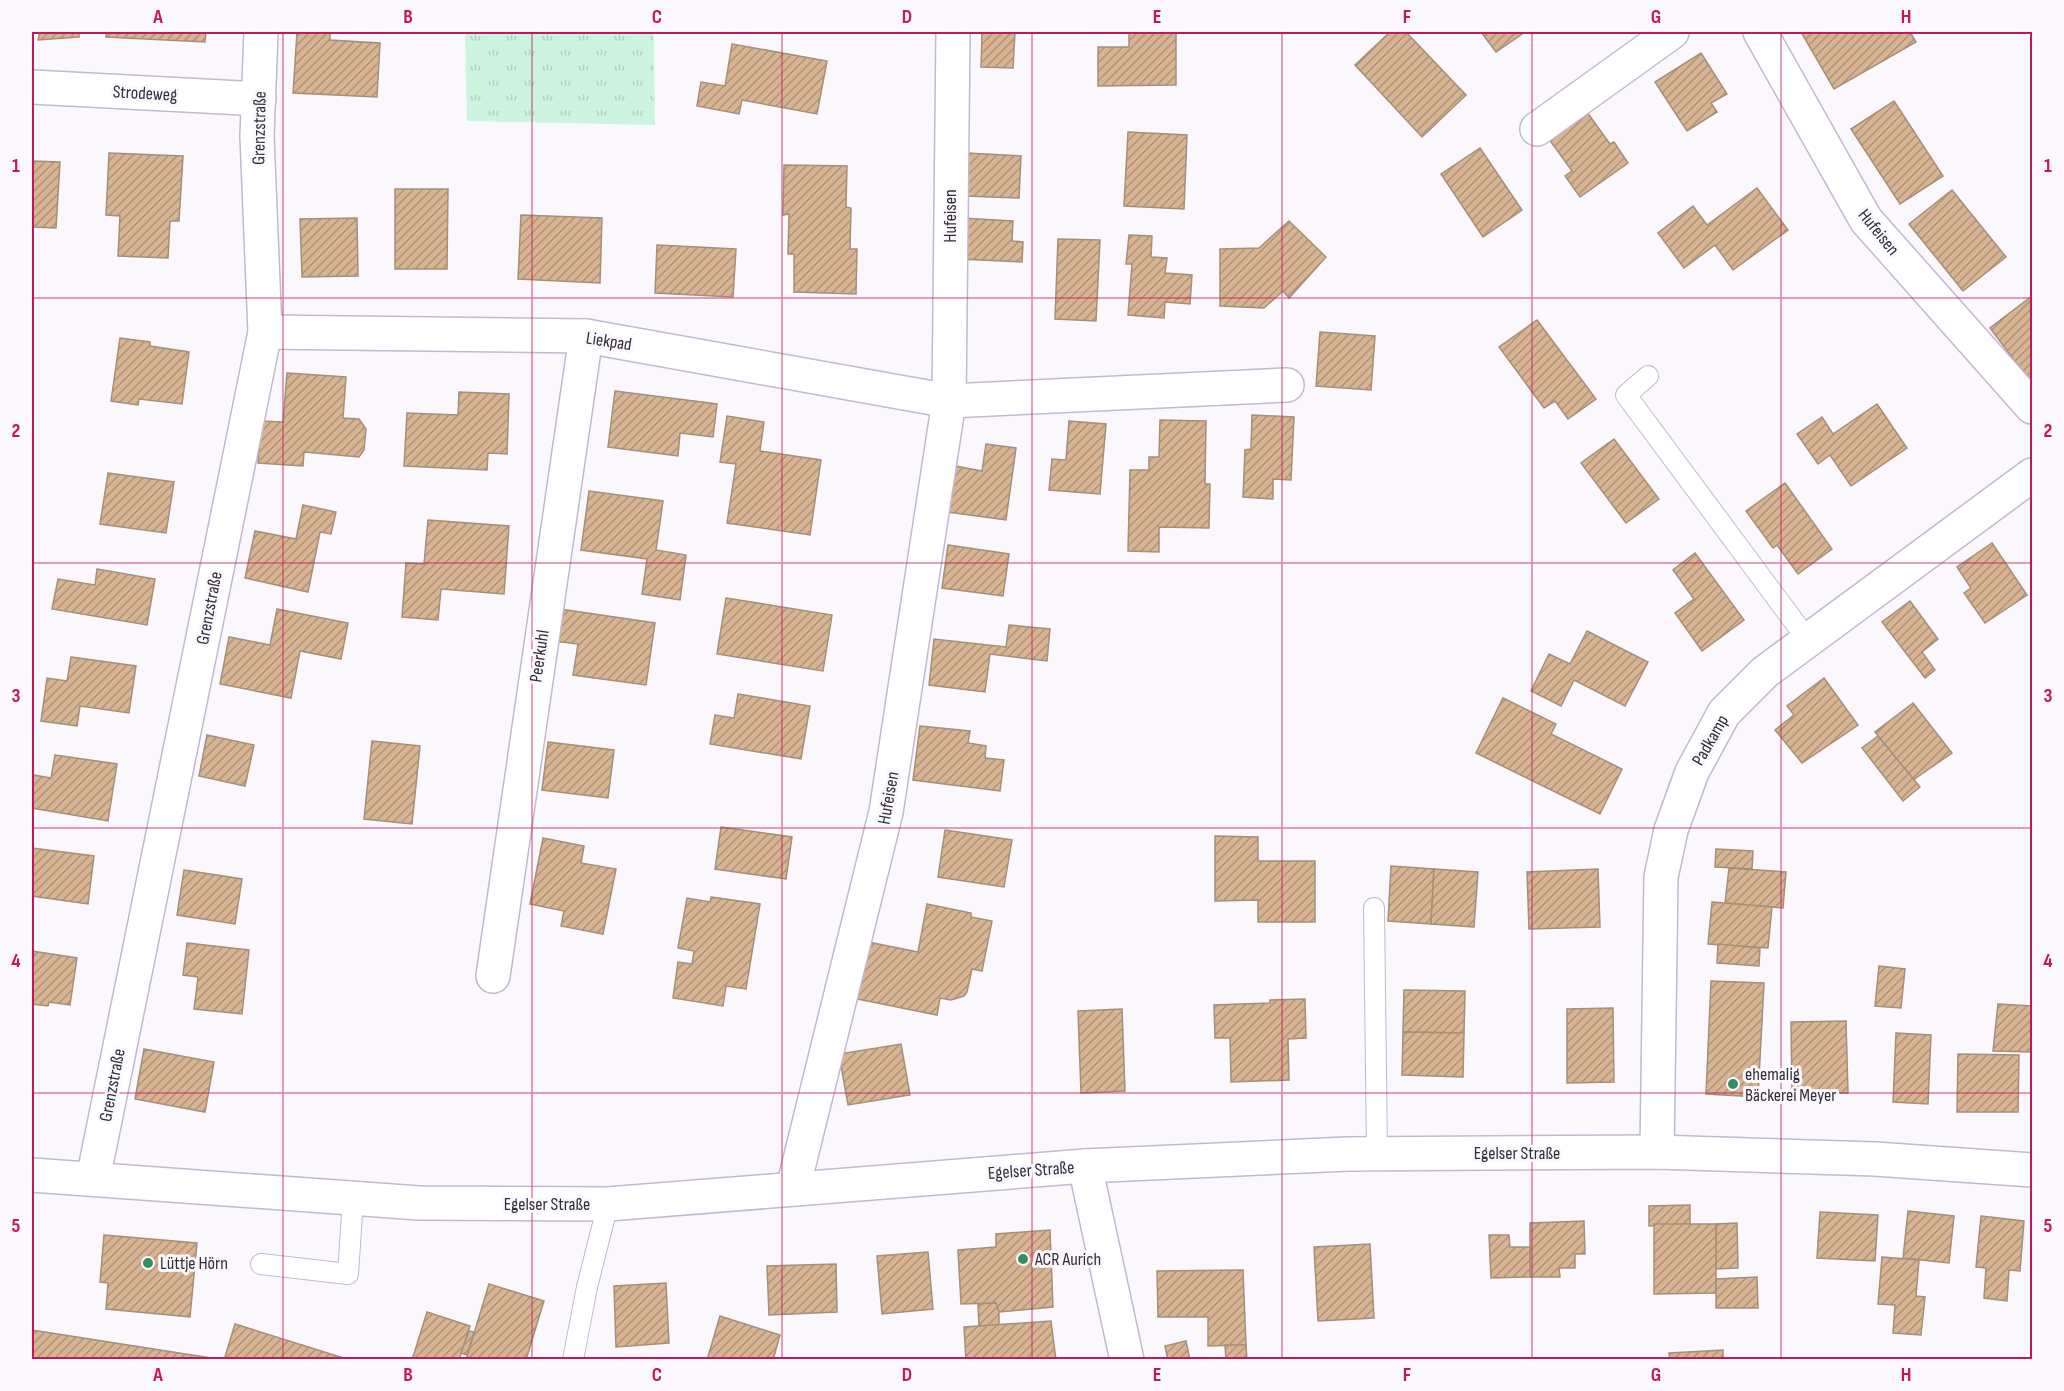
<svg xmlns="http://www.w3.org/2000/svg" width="2064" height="1391" viewBox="0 0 2064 1391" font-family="'Sofia Sans Condensed',sans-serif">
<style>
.grass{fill:url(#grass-tufts)}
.building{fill:url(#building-hatch);stroke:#a48f7a;stroke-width:1.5}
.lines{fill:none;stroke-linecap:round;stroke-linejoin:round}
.lane-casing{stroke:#c4b8d1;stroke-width:22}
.street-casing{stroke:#c4b8d1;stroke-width:36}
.secondary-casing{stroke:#c4b8d1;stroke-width:36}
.lane{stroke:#fff;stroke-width:20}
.street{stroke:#fff;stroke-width:33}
.secondary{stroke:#fff;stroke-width:33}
.grid{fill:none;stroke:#c2185b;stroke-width:1.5;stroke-opacity:0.55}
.poi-dot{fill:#348e64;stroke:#faf8fd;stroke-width:2}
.labels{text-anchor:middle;stroke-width:6;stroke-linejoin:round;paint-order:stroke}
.street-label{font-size:18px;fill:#322d37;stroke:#faf8fd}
.poi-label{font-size:18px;fill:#322d37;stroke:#faf8fd;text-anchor:start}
.neatline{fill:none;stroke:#c2185b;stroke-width:2}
.grid-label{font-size:20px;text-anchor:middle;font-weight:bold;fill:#c2185b}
</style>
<defs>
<pattern id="grass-tufts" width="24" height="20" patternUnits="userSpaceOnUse" patternTransform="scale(1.5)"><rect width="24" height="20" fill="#ccf4df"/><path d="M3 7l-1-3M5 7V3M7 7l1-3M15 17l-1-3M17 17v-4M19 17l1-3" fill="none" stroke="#b0d2c0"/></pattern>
<pattern id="building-hatch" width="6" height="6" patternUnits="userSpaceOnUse" patternTransform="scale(1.5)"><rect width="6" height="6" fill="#d8b492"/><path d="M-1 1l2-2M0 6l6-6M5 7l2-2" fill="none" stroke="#b09378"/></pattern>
</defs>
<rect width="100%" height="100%" fill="#faf8fd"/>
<path class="grass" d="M465 32H654L655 125 467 121Z"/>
<g class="building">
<path d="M40 32H79V37L38 40Z"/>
<path d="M106 32H206L205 42 106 37Z"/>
<path d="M297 32H330V40L380 43 377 97 293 93Z"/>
<path d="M982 32H1015L1013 68 981 67Z"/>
<path d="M1129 32H1176V85L1098 86V47H1129Z"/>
<path d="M1390 32H1406L1466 95 1422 137 1355 65Z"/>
<path d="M1481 32H1525L1496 52Z"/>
<path d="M1801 32H1910L1916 42 1834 89Z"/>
<path d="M732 44 827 61 817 114 742 100 739 114 697 106 701 82 725 86Z"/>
<path d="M1701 53 1727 94 1711 103 1717 112 1687 131 1655 82Z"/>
<path d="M1894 101 1943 176 1900 204 1851 129Z"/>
<path d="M1584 108 1610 144 1614 142 1628 163 1580 197 1565 176 1572 171 1546 135Z"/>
<path d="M1128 132 1187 135 1184 209 1124 206Z"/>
<path d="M1480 148 1522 210 1483 237 1441 174Z"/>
<path d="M109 153 183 156 179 221H170L168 258 118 256 120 216 106 215Z"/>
<path d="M967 153 1021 156 1019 198 965 196Z"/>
<path d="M32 161 60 162 56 228 32 227Z"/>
<path d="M784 165 847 166 846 207 851 208 850 249H857L856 294 794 292V254H788L789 214 783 215Z"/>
<path d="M1757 188 1788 230 1733 270 1715 245 1684 268 1658 233 1693 206 1707 225Z"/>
<path d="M395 189H448L447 269H395Z"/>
<path d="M1952 190 2006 257 1963 291 1909 224Z"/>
<path d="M521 215 602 218 600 283 518 279Z"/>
<path d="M357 218 358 276 302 277 300 219Z"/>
<path d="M961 218 1013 221 1012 241 1023 242 1022 262 959 259Z"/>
<path d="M1289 221 1326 257 1289 298 1283 291 1264 308 1220 306V249L1259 248Z"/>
<path d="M1129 235 1152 236 1151 257 1167 258 1165 273 1192 275 1190 304 1165 302 1164 318 1128 315 1132 264H1126Z"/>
<path d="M1058 239 1100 240 1096 321 1055 319Z"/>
<path d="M657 245 736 249 733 297 655 293Z"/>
<path d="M2032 296V377L2029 380 1990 328Z"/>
<path d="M1537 320 1596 399 1568 419 1555 401 1544 408 1499 347Z"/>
<path d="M1320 332 1375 336 1371 390 1316 386Z"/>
<path d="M120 338 150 342V346L189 352 182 404 139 399 138 405 111 401Z"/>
<path d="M287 373 346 377 343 418 359 419 366 429 364 450 359 457 304 452 303 466 258 463 261 421 283 422Z"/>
<path d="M615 391 717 404 713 437 680 433 678 456 608 447Z"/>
<path d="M459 392 509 394 507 454 488 453 487 470 404 466 407 413 458 415Z"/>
<path d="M1877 404 1907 448 1851 486 1830 455 1818 464 1797 434 1822 417 1833 434Z"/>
<path d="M1252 415 1294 417 1291 480 1273 479V499L1243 497 1245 450 1251 449Z"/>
<path d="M727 416 764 422 760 451 821 460 810 535 727 523 736 464 720 462Z"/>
<path d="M1160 420 1206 421 1205 484H1210L1209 528 1159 527V552L1128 551 1130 470H1149V457H1159Z"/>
<path d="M1069 421 1106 424 1100 494 1049 490 1052 459 1066 460Z"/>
<path d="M1614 439 1659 499 1626 523 1581 463Z"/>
<path d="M986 444 1016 448 1006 520 948 512 955 466 982 471Z"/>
<path d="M108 473 174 482 166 533 100 524Z"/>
<path d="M1785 483 1832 549 1798 574 1777 545 1773 548 1746 511Z"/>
<path d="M589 491 663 501 656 550 686 555 680 600 642 594 647 559 581 550Z"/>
<path d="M303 505 336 512 331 534 320 532 308 592 245 578 255 531 296 539Z"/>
<path d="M428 520 509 526 504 594 441 589 438 620 402 617 406 563 424 564Z"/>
<path d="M1992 543 2027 595 1985 623 1964 593 1971 588 1957 567Z"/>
<path d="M948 545 1009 554 1003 596 942 588Z"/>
<path d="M1695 553 1744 620 1702 651 1675 613 1694 599 1673 570Z"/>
<path d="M97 569 155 579 147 625 52 609 58 579 95 585Z"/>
<path d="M726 598 832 615 823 671 717 654Z"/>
<path d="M1910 601 1938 639 1922 652 1935 670 1925 678 1882 622Z"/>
<path d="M277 609 348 623 341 659 300 651 291 698 220 684 229 637 270 645Z"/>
<path d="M560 609 655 623 646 685 573 675 578 644 555 641Z"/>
<path d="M1009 625 1050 629 1047 661 990 654 985 692 929 685 934 639 1006 647Z"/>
<path d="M1587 631 1648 662 1625 706 1574 680 1561 706 1531 691 1549 654 1570 664Z"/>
<path d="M71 657 136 666 129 713 80 706 77 726 41 721 47 678 67 681Z"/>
<path d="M1824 678 1858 725 1802 763 1775 730 1794 715 1787 706Z"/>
<path d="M738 694 810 706 801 759 710 744 715 715 734 718Z"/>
<path d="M1503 698 1556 724 1551 734 1622 769 1600 814 1476 753Z"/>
<path d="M1913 703 1952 753 1913 780 1875 732Z"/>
<path d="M920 726 970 731 968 743 986 746 985 758 1004 760 1000 791 913 780Z"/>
<path d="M207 735 254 745 245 786 199 776Z"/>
<path d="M1878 736 1920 787 1903 801 1862 748Z"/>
<path d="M372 741 420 746 412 824 364 819Z"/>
<path d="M548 742 614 750 608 798 542 790Z"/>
<path d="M55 755 117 764 108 821 32 808 33 775 51 778Z"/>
<path d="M721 827 792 837 786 879 715 869Z"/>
<path d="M945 830 1012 840 1004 887 938 877Z"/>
<path d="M1215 836 1258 837V861H1315V922H1258V900L1215 901Z"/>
<path d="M543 838 584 846 581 863 616 869 603 934 561 926 564 911 530 904Z"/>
<path d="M32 848 94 856 88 904 32 896Z"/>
<path d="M1716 849 1753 851 1752 869 1715 867Z"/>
<path d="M1391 866 1434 869 1431 924 1388 921Z"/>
<path d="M1729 868 1786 872 1783 908 1725 903Z"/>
<path d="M1434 869 1478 872 1474 927 1431 924Z"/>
<path d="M1598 869 1600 927 1529 929 1527 872Z"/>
<path d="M184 870 242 879 235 924 177 915Z"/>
<path d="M711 897 760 904 746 989 726 986 723 1006 673 998 678 962 692 964 694 951 678 948 687 898 710 902Z"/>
<path d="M1712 902 1772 907 1768 948 1708 944Z"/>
<path d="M927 904 971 913V917L992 921 982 971 972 969 967 992 964 996 951 1000 940 998 937 1015 852 998 863 941 918 952Z"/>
<path d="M187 943 249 950 242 1014 194 1009 198 977 183 975Z"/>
<path d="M1718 944 1760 948 1759 966 1717 963Z"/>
<path d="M32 951 77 958 70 1005 49 1002 48 1006 32 1004Z"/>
<path d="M1879 966 1905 969 1901 1008 1875 1006Z"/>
<path d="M1711 981 1764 983 1758 1097 1706 1094Z"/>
<path d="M1404 990 1465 991 1464 1033 1403 1032Z"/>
<path d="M1305 999 1306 1038 1288 1039 1289 1080 1231 1082 1230 1038H1215L1214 1005 1270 1003V1000Z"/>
<path d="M1998 1004 2032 1006V1052L1993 1051Z"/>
<path d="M1613 1008 1614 1082 1567 1083V1009Z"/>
<path d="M1122 1009 1125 1091 1081 1093 1078 1011Z"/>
<path d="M1846 1021 1848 1093 1792 1094 1791 1022Z"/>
<path d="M1403 1032 1464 1033 1463 1077 1402 1075Z"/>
<path d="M1896 1033 1931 1035 1928 1104 1893 1102Z"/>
<path d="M901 1044 910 1095 848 1105 839 1054Z"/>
<path d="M144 1049 214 1062 205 1112 135 1099Z"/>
<path d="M1958 1054 2019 1055 2018 1112H1957Z"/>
<path d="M1690 1205V1224L1649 1226V1206Z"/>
<path d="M1908 1211 1954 1216 1949 1263 1903 1258Z"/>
<path d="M1820 1212 1878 1215 1875 1261 1817 1258Z"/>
<path d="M1981 1216 2024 1221 2020 1271 2009 1270 2007 1301 1984 1298 1986 1268 1976 1267Z"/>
<path d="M1584 1221 1585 1254H1575V1268H1559L1560 1277H1530V1223Z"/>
<path d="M1737 1223 1738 1268 1716 1269V1224Z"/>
<path d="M1654 1224H1716V1293L1654 1294Z"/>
<path d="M1050 1230 1053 1307 999 1312 996 1303 961 1304 958 1250 996 1247V1234Z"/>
<path d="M104 1235 197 1243 190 1317 106 1309 108 1283 100 1282Z"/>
<path d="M1489 1235H1509L1510 1247H1530V1277L1491 1278Z"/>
<path d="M1370 1244 1374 1318 1318 1321 1314 1247Z"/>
<path d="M928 1252 933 1309 882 1314 877 1256Z"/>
<path d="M1882 1257 1919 1260 1916 1296 1925 1297 1921 1335 1893 1333 1895 1305 1878 1304Z"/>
<path d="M836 1264 837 1312 769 1315 767 1266Z"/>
<path d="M1243 1270 1246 1345 1208 1346V1317H1158L1157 1271Z"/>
<path d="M1757 1277 1758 1308H1716V1279Z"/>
<path d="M666 1283 669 1343 616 1347 614 1286Z"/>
<path d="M489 1284 544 1301 526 1360H466Z"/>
<path d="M996 1303 999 1312V1325L979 1326 978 1304Z"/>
<path d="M427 1312 470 1326 459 1360H412Z"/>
<path d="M720 1316 780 1335 773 1360H707Z"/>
<path d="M1051 1321 1056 1360H966L964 1327Z"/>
<path d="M235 1324 350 1360H224Z"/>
<path d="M32 1330 224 1360H32Z"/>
<path d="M469 1331 474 1332 467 1355 461 1353Z"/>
<path d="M1186 1341 1190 1360H1168L1165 1346Z"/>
<path d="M1225 1345H1246L1247 1360H1226Z"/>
<path d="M1723 1350V1360H1670L1669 1353Z"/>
</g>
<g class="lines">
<g class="lane-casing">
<g id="lane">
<path d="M1648 376 1626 395 1807 639"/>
<path d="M1374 908 1377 1154"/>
<path d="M261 1264 348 1274 353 1199"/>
<path d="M573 1360 587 1287 608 1204"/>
</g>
</g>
<g class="street-casing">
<g id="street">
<path d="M1760 32 1866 220 2032 407"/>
<path d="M32 87 259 99"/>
<path d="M1537 129 1672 32"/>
<path d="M265 332 586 336 949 401 1287 385"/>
<path d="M493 976 586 336"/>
<path d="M1657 1152 1661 877 1671 830 1692 772 1724 713 1765 672 2032 475"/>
<path d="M1085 1166 1127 1360"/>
<path d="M93 1179 265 332 257 136 261 32"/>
<path d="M793 1188 886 812 949 401 953 32"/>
</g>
</g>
<g class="secondary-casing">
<path id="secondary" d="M32 1175 419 1203 608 1204 1085 1166 1348 1154 1657 1152 1875 1159 2032 1170"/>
</g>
<use href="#lane" class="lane"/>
<use href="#street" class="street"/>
<use href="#secondary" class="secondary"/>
</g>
<path class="grid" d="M283 32V1360M532 32V1360M782 32V1360M1032 32V1360M1282 32V1360M1532 32V1360M1781 32V1360M32 298H2032M32 563H2032M32 828H2032M32 1093H2032"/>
<g class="poi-dot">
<circle cx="1733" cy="1084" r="6"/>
<circle cx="1023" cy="1259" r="6"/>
<circle cx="148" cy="1263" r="6"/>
</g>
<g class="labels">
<g class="street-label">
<text transform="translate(145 93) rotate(3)" y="6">Strodeweg</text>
<text transform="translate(259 128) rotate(-89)" y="6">Grenzstraße</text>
<text transform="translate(950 216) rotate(-90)" y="6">Hufeisen</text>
<text transform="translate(1879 232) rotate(51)" y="6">Hufeisen</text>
<text transform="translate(609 341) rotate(9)" y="6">Liekpad</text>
<text transform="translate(209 608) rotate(-79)" y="6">Grenzstraße</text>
<text transform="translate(539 656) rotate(-82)" y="6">Peerkuhl</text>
<text transform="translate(1710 740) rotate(-60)" y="6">Padkamp</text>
<text transform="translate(888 798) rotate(-80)" y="6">Hufeisen</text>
<text transform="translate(112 1085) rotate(-79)" y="6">Grenzstraße</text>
<text x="1517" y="1159">Egelser Straße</text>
<text transform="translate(1031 1170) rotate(-4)" y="6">Egelser Straße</text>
<text x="547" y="1210">Egelser Straße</text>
</g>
<g class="poi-label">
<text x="1745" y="1080">ehemalig<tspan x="1745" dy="21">Bäckerei Meyer</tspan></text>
<text x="1035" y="1265">ACR Aurich</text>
<text x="160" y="1269">Lüttje Hörn</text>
</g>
</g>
<rect width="2064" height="1391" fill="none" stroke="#faf8fd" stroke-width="66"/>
<rect x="33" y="33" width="1998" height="1325" class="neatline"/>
<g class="grid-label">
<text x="158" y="23">A</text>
<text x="408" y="23">B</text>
<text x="657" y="23">C</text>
<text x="907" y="23">D</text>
<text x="1157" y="23">E</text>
<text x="1407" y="23">F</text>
<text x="1656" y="23">G</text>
<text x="1906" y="23">H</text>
<text x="16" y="172">1</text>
<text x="2048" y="172">1</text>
<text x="16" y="437">2</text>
<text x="2048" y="437">2</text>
<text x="16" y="702">3</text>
<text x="2048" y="702">3</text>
<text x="16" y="967">4</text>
<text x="2048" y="967">4</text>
<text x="16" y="1232">5</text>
<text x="2048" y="1232">5</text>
<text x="158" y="1381">A</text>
<text x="408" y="1381">B</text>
<text x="657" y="1381">C</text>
<text x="907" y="1381">D</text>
<text x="1157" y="1381">E</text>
<text x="1407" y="1381">F</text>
<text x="1656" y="1381">G</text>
<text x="1906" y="1381">H</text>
</g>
</svg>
